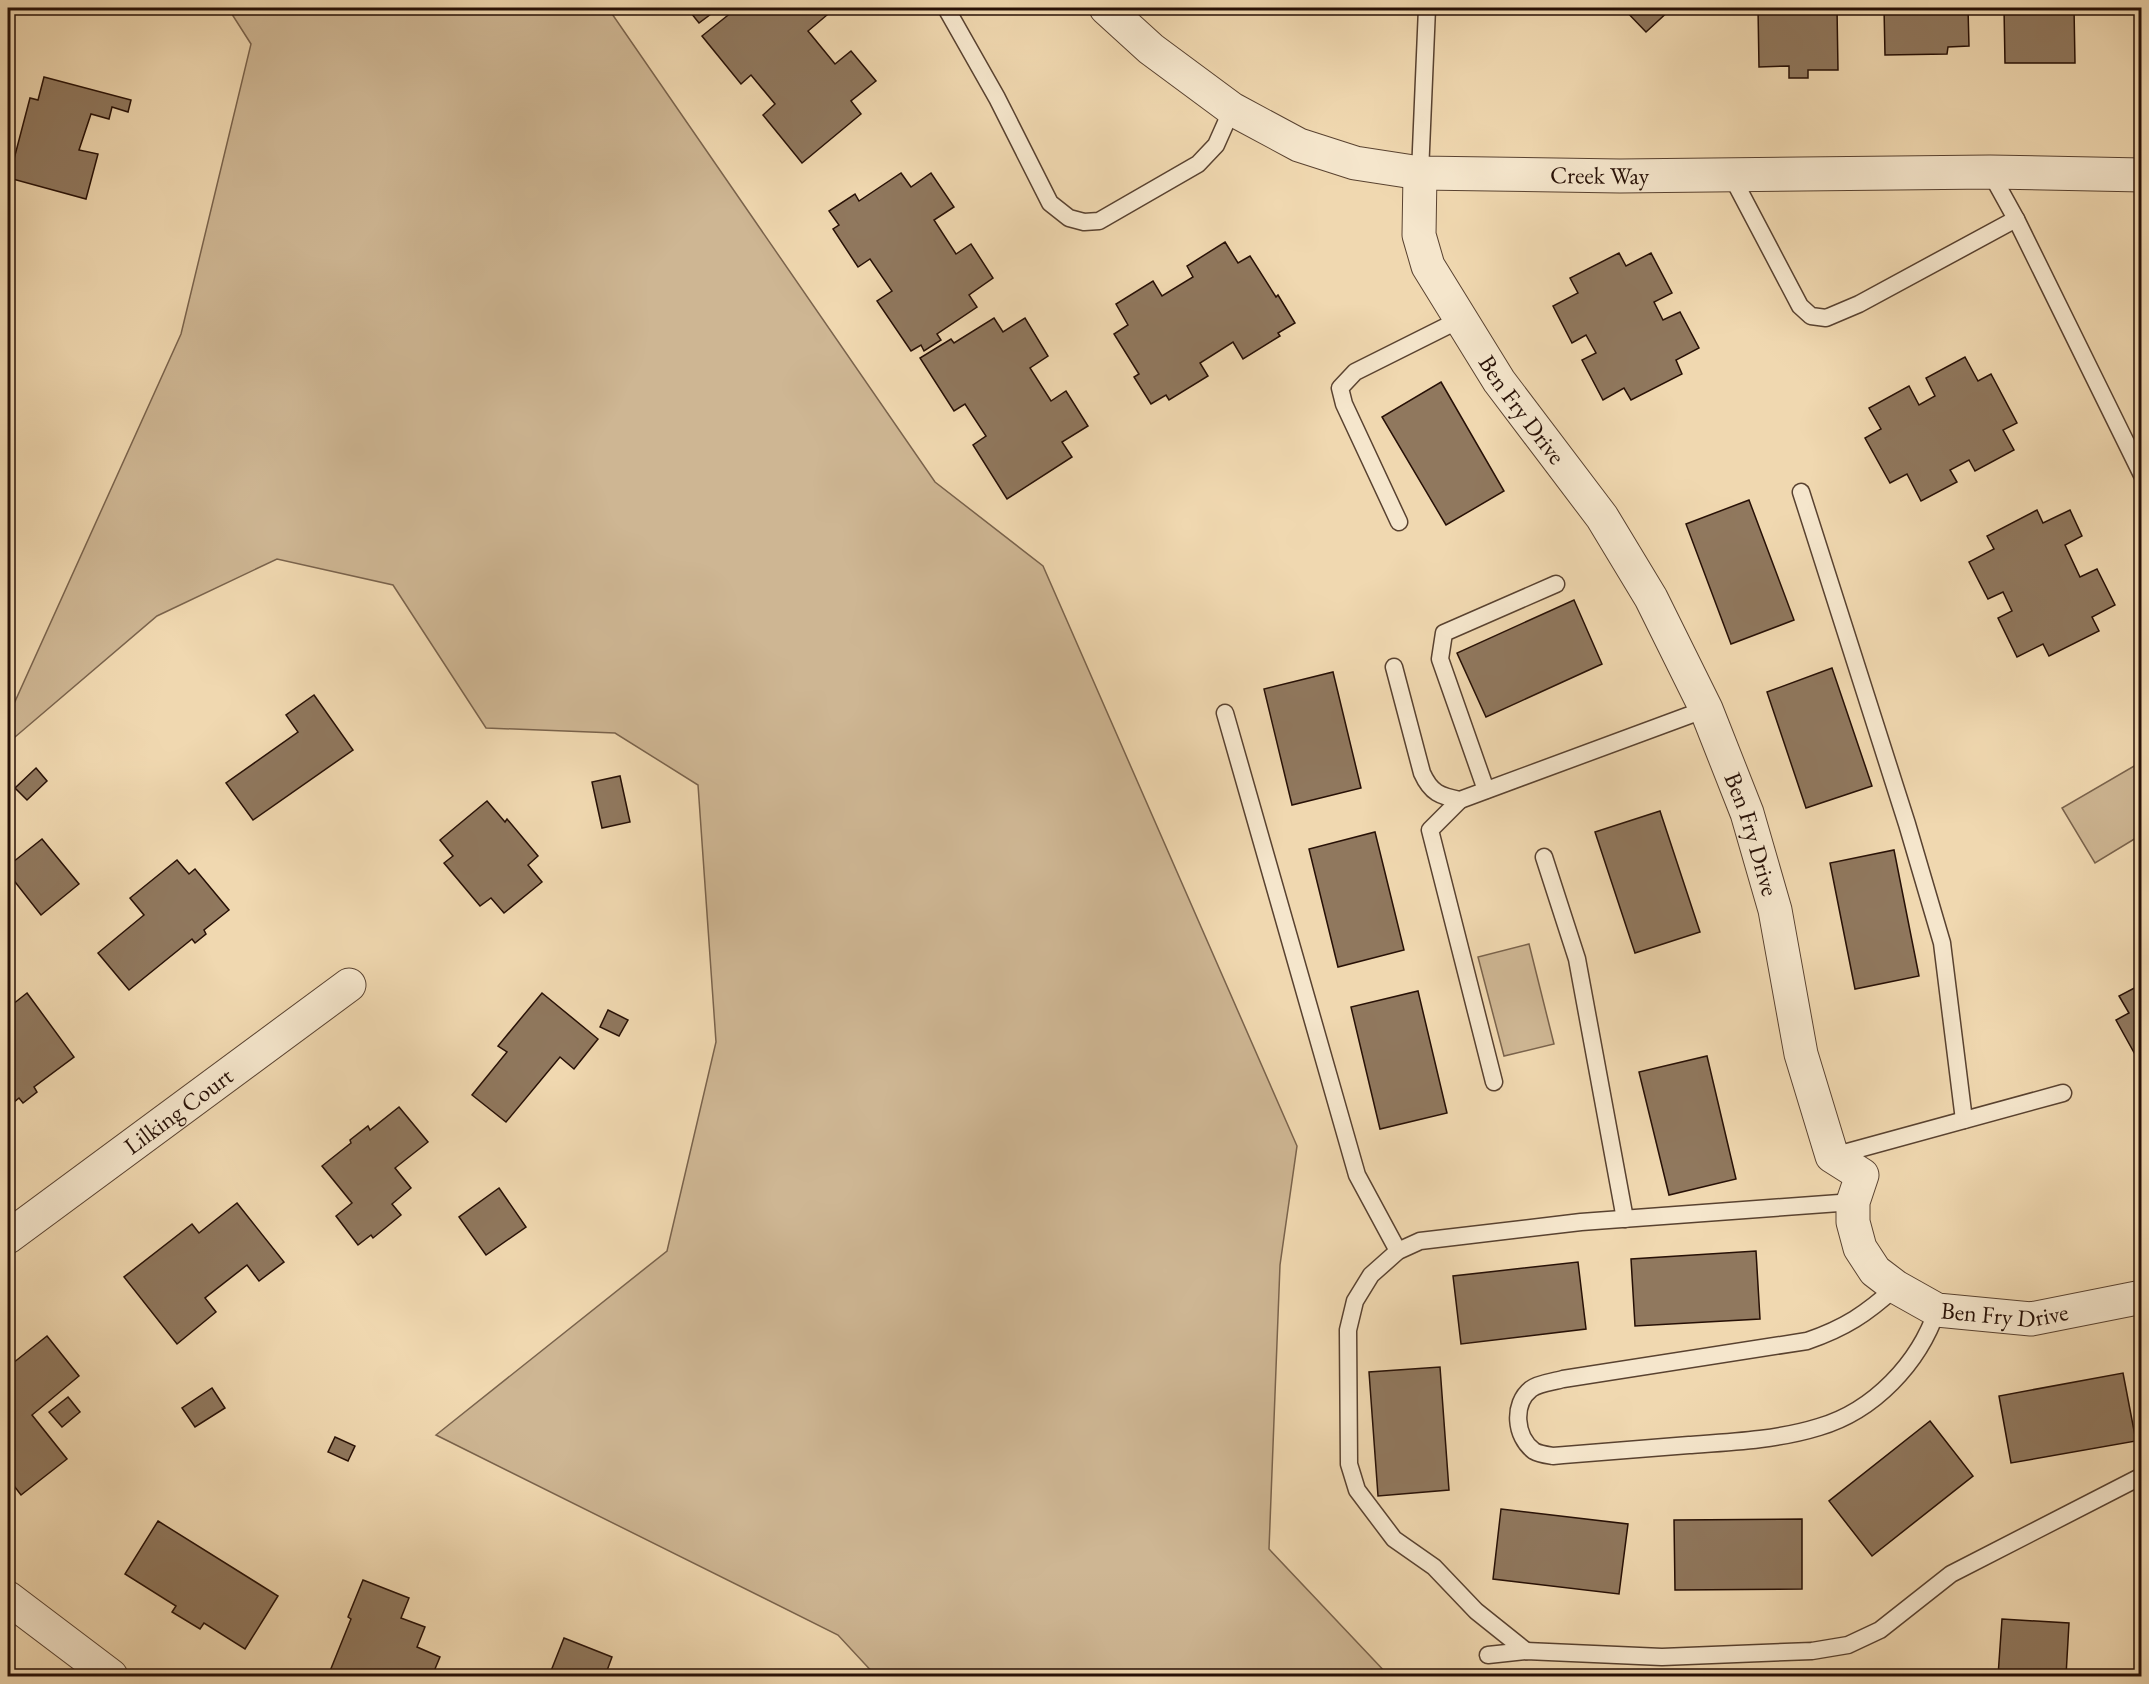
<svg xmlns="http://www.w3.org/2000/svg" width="2149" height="1684" viewBox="0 0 2149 1684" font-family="'EB Garamond',serif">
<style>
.green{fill:#ceb693;stroke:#7a634c;stroke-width:1.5}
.building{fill:#90785e;stroke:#271006;stroke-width:1.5}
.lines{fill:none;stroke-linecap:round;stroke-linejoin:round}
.service-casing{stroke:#594230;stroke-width:19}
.minor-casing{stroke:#594230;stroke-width:35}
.service{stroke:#f5e6cc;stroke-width:16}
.minor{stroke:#f5e6cc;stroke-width:33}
.labels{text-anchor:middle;stroke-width:4.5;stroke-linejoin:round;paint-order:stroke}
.street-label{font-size:24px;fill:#271006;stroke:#f5e6cc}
</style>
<rect width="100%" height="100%" fill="#f0d8b0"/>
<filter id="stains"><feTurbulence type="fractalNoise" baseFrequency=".00333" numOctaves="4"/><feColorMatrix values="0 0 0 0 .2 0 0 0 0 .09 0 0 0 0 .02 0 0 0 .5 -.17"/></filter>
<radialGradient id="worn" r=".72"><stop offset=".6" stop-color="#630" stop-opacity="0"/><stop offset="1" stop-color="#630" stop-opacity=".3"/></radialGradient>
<g class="green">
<path d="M228 8H608L935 482 1043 566 1297 1146 1280 1265 1269 1549 1389 1676H876L838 1635 436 1435 667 1251 716 1042 698 785 615 733 486 728 393 585 277 559 157 616 8 743V717L181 334 251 44Z"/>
<path d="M2141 762V835L2095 863 2062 808Z"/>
<path d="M1529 944 1554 1044 1504 1056 1478 957Z"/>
</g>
<g class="building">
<path d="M687 8H719L699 23Z"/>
<path d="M737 8H821L827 15 808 31 835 64 851 51 876 81 851 101 861 114 802 163 763 115 775 104 751 75 741 84 702 36Z"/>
<path d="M1623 8H1672L1646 32Z"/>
<path d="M1758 8H1837L1838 70H1808V78H1789V66L1759 67Z"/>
<path d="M1884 8H1968L1969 46 1948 47 1947 54 1885 55Z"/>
<path d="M2004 8H2074L2075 63H2005Z"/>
<path d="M2135 11 2142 12V47H2136Z"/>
<path d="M44 77 131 100 128 112 112 107 109 119 91 114 79 150 98 154 86 199 9 178 30 98 38 100Z"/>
<path d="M901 173 911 187 931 173 954 207 934 220 956 254 971 244 993 278 969 295 977 307 937 334 941 340 924 351 921 345 911 351 877 301 892 291 870 259 858 267 833 229 839 225 829 211 855 194 859 201Z"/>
<path d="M1225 242 1238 263 1250 256 1276 297 1278 295 1295 323 1278 333 1280 336 1243 359 1233 342 1200 363 1208 376 1169 400 1166 395 1151 404 1134 377 1139 374 1114 334 1128 325 1116 304 1153 281 1162 296 1193 277 1187 266Z"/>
<path d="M1619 253 1626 266 1651 253 1672 293 1654 302 1663 320 1680 312 1699 348 1676 360 1682 374 1631 400 1624 388 1603 400 1582 360 1596 353 1586 335 1572 343 1553 306 1578 293 1570 278Z"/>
<path d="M994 318 1003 332 1025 318 1048 356 1030 368 1051 401 1066 391 1088 426 1062 442 1072 457 1007 499 973 445 986 436 965 404 954 411 920 358 951 339 954 343Z"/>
<path d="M1965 357 1978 381 1991 374 2017 423 2003 430 2014 450 1975 471 1969 460 1950 470 1957 482 1921 501 1907 474 1890 483 1865 438 1881 429 1869 408 1909 386 1919 405 1935 396 1926 378Z"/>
<path d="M1441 382 1504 491 1446 525 1382 417Z"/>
<path d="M1749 500 1794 620 1731 644 1686 524Z"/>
<path d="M2037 510 2043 523 2070 510 2082 536 2065 545 2080 577 2097 569 2115 605 2092 617 2099 631 2049 656 2043 644 2017 657 1998 618 2012 611 2003 592 1988 599 1969 562 1994 549 1987 536Z"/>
<path d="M1574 600 1602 664 1486 717 1457 653Z"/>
<path d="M1832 668 1872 786 1806 808 1767 692Z"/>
<path d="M1333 672 1361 788 1292 805 1264 689Z"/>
<path d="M314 695 353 750 253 820 226 783 298 732 286 715Z"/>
<path d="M36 768 47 781 27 800 15 788Z"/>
<path d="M620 776 630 822 602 828 592 782Z"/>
<path d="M487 801 505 822 507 819 538 856 528 865 542 882 504 913 491 898 480 906 444 863 453 856 440 840Z"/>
<path d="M1660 811 1700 932 1635 953 1595 832Z"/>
<path d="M1375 832 1404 950 1338 967 1309 849Z"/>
<path d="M42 839 79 884 41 915 8 873V866Z"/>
<path d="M1894 850 1919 976 1855 989 1830 863Z"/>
<path d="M177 860 189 874 195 869 229 910 204 930 206 934 195 943 192 939 129 990 98 953 144 915 130 898Z"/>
<path d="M2142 984V1067L2116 1020 2129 1013 2119 996Z"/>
<path d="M1418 991 1447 1113 1380 1129 1351 1007Z"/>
<path d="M27 993 74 1057 34 1087 37 1092 23 1103 19 1098 8 1107V1030L13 1026 8 1018V1008Z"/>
<path d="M542 993 598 1039 574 1069 560 1057 506 1122 472 1095 507 1052 498 1046Z"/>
<path d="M608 1010 628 1020 619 1036 600 1027Z"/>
<path d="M1707 1056 1736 1179 1669 1195 1639 1072Z"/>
<path d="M399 1107 428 1142 395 1168 411 1188 392 1204 401 1215 373 1238 371 1235 358 1245 336 1216 352 1203 322 1166 351 1143 350 1140 368 1126 370 1130Z"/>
<path d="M499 1188 526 1227 486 1255 459 1217Z"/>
<path d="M237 1203 284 1262 259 1281 247 1265 205 1298 216 1312 177 1344 124 1277 192 1224 199 1233Z"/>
<path d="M1756 1251 1760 1319 1635 1326 1631 1259Z"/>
<path d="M1578 1262 1586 1329 1461 1344 1453 1276Z"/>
<path d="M47 1336 79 1376 32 1415 67 1459 21 1495 8 1478V1367Z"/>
<path d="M1440 1367 1449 1490 1378 1496 1369 1372Z"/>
<path d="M2123 1373 2136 1441 2011 1463 1999 1396Z"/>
<path d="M212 1388 225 1408 195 1427 182 1408Z"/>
<path d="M68 1397 80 1412 62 1427 49 1412Z"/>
<path d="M1930 1421 1973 1476 1872 1556 1829 1501Z"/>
<path d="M335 1437 355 1446 348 1461 328 1452Z"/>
<path d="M1501 1509 1628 1524 1619 1594 1493 1579Z"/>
<path d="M1802 1519V1589L1675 1590 1674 1520Z"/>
<path d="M158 1521 278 1596 245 1649 204 1623 200 1629 172 1612 176 1606 125 1574Z"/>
<path d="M363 1580 409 1598 401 1618 425 1627 417 1647 440 1657 432 1676H328L351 1619 348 1617Z"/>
<path d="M2002 1619 2069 1623 2066 1676H1998Z"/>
<path d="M564 1638 612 1657 605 1676H607H549Z"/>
</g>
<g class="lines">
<g class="service-casing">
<g id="service">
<path d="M946 8 997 98 1050 203 1069 218 1084 222 1099 221 1198 164 1216 145 1232 109"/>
<path d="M1990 172 2016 219 2142 475"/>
<path d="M1420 173 1427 8"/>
<path d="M1730 173 1800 306 1811 316 1826 318 1859 304 2016 219"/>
<path d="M1801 492 1907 824 1942 943 1964 1120"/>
<path d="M1399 522 1344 404 1340 388 1355 372 1461 319"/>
<path d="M1394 667 1422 773C1431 793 1440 796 1460 800L1706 709"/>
<path d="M1225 713 1357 1175 1398 1251"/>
<path d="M1486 790 1440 659 1444 633 1556 584"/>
<path d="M1460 800 1430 830 1494 1082"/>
<path d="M1544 857 1577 959 1625 1219"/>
<path d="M1833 1156 2063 1093"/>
<path d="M1896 1287C1866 1314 1845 1328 1807 1341L1563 1379C1553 1382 1539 1383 1531 1389 1512 1404 1515 1437 1534 1451 1539 1454 1547 1455 1553 1456 1598 1452 1643 1449 1689 1445 1732 1442 1777 1440 1819 1427 1874 1411 1919 1363 1937 1310"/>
<path d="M1526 1651 1476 1611 1434 1567 1394 1539 1357 1490 1349 1464 1348 1330 1355 1301 1371 1275 1398 1251 1420 1241 1581 1222 1853 1202"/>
<path d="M1488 1655 1526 1651 1662 1657 1812 1651 1848 1645 1880 1630 1951 1574 2142 1476"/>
</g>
</g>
<g class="minor-casing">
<g id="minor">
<path id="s1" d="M1106 8 1151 49 1232 109 1299 145 1355 163 1420 173 1620 176 1990 172 2142 175"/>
<path id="s2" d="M1420 173 1419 235 1428 266 1499 381 1602 517 1651 598 1706 709 1747 813 1775 910 1801 1054 1832 1156 1862 1175 1853 1202V1222L1860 1248 1875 1271 1896 1287 1937 1310 2031 1319 2142 1297"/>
<path id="s3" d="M8 1237 349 985"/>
<path d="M8 1598 111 1676"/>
</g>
</g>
<use href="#service" class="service"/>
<use href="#minor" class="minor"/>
</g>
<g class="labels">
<g class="street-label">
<text dy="8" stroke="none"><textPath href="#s1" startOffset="542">Creek Way</textPath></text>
<text dy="8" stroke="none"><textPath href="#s2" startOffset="266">Ben Fry Drive</textPath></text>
<text dy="8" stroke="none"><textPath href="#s2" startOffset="752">Ben Fry Drive</textPath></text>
<text dy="8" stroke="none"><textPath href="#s3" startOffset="212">Lilking Court</textPath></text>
<text dy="8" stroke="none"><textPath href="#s2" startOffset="1364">Ben Fry Drive</textPath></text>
</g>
</g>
<rect width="2149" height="1684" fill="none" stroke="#f0d8b0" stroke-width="30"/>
<rect x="9" y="9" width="2131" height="1666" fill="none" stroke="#271006" stroke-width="3"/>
<rect x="15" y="15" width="2119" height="1654" fill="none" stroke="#271006" stroke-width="1.5"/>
<rect width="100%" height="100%" filter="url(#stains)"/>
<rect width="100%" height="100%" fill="url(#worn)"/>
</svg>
